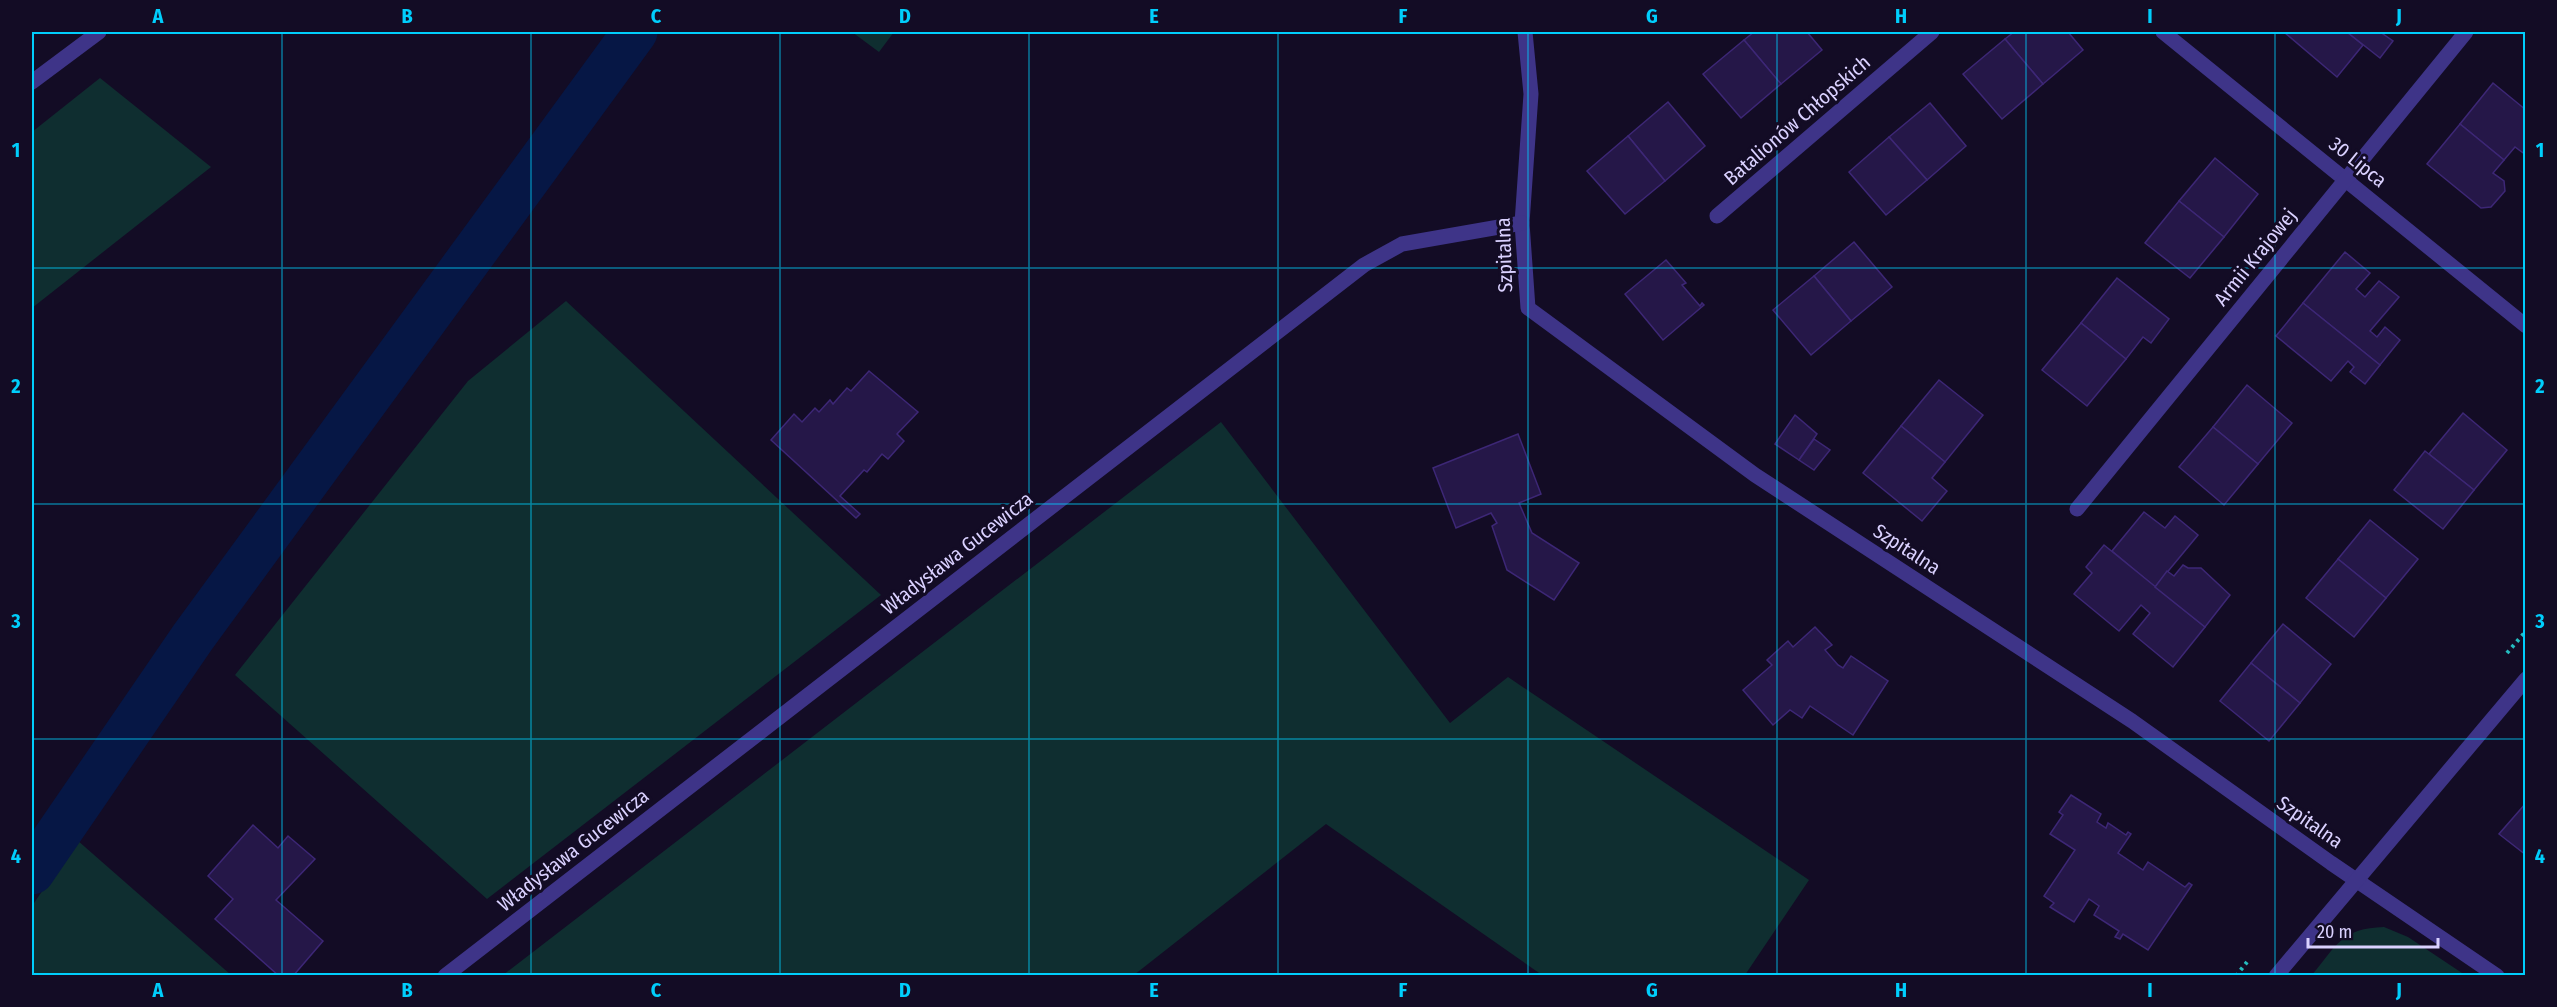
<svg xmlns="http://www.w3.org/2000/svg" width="2557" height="1007" viewBox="0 0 2557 1007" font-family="'Fira Sans Condensed',sans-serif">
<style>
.green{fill:#0f2e30}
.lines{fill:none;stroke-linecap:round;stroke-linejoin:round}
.canal{stroke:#061745;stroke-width:45}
.building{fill:#251748;stroke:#3d2776;stroke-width:1.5}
.path{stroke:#25bcbf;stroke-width:4;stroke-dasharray:3 4.5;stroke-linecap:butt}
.minor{stroke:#3e3488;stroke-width:15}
.grid{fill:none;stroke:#00cefc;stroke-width:1.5;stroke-opacity:0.55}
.labels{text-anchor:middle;stroke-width:6;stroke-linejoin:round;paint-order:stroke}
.street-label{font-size:20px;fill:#dad1ff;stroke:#130c25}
.neatline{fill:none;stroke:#00cefc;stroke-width:2}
.grid-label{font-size:20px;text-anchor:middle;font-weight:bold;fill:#00cefc}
</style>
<rect width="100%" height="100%" fill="#130c25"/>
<g class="green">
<path d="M852 32H894L879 52Z"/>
<path d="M100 78 211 167 32 308V132Z"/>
<path d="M566 301 881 595 487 899 235 675 468 381Z"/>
<path d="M1221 422 1450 723 1508 677 1809 880 1745 975H1542L1326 824 1134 975H503Z"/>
<path d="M77 840 231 975H32V906Z"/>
<path d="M2384 927 2408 937 2465 975H2312C2336 946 2342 928 2384 927Z"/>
</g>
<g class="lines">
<path class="canal" d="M32 872 193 637 635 32"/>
</g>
<g class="building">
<path d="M1754 32H1807L1822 50 1781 84 1744 40Z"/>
<path d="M2014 32H2068L2083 50 2043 84 2005 39Z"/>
<path d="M2284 32H2347L2363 45 2337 77Z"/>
<path d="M2347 32H2380L2393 41 2380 58Z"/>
<path d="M2005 39 2043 84 2002 119 1963 74Z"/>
<path d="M1744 40 1781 84 1741 118 1703 74Z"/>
<path d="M2493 83 2526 110V155L2515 147 2504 160 2460 124Z"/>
<path d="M1668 102 1705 146 1665 181 1628 136Z"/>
<path d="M1930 103 1966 146 1927 180 1889 137Z"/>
<path d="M2460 124 2504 160 2493 173 2504 181 2505 191 2491 207 2481 208 2427 164Z"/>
<path d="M1628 136 1665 181 1625 214 1587 171Z"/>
<path d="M1889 137 1927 180 1886 215 1849 172Z"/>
<path d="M2215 158 2258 194 2224 237 2179 201Z"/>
<path d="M2179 201 2224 237 2190 278 2145 243Z"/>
<path d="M1854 242 1892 287 1851 321 1814 276Z"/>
<path d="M2345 252 2370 273 2356 289 2365 297 2379 281 2399 297 2370 331 2377 337 2385 327 2400 340 2380 365 2303 303Z"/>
<path d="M1666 260 1686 283 1682 285 1700 306 1702 303 1704 305 1663 340 1625 294Z"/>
<path d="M1814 276 1851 321 1811 355 1773 310Z"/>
<path d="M2117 278 2169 319 2151 343 2143 337 2126 359 2081 323Z"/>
<path d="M2303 303 2380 365 2365 384 2350 372 2354 367 2348 361 2331 381 2276 336Z"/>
<path d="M2081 323 2126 359 2087 406 2042 370Z"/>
<path d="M869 371 918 412 897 434 904 441 888 459 882 454 867 472 864 470 840 496 860 514 856 518 771 440 794 414 802 422 815 408 819 412 830 400 833 404 847 388 851 391Z"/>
<path d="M1939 380 1983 415 1945 462 1901 426Z"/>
<path d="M2247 385 2292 423 2258 464 2213 427Z"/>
<path d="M2463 413 2507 450 2474 490 2429 454Z"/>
<path d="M1795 415 1817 434 1799 460 1775 444Z"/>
<path d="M1901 426 1945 462 1932 478 1947 491 1922 521 1863 473Z"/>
<path d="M2213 427 2258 464 2224 505 2179 467Z"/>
<path d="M1518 434 1541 494 1519 503 1532 533 1579 563 1554 600 1507 570 1492 526 1497 523 1491 513 1456 528 1433 468Z"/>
<path d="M1814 439 1830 450 1814 470 1799 460Z"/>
<path d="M2425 451 2474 490 2443 529 2394 490Z"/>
<path d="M2144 512 2165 528 2175 516 2198 535 2155 587 2112 551Z"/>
<path d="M2370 520 2418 559 2386 598 2338 559Z"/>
<path d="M2104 545 2205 627 2173 667 2133 634 2150 613 2141 605 2119 631 2074 594 2092 573 2086 567Z"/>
<path d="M2338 559 2386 598 2354 637 2306 598Z"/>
<path d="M2183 565 2188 568H2201L2230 595 2205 627 2155 587 2167 571 2174 576Z"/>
<path d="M2283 624 2331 664 2300 703 2251 663Z"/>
<path d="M1815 627 1832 645 1825 650 1838 665 1843 668 1851 656 1888 681 1853 735 1810 706 1802 718 1790 710 1773 725 1743 690 1772 665 1767 660 1788 641 1793 647Z"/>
<path d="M2251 663 2300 703 2269 741 2220 701Z"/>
<path d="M2071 795 2101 814 2097 822 2106 828 2108 823 2126 835 2128 832 2131 834 2118 853 2143 870 2148 862 2185 887 2189 883 2192 885 2148 950 2123 934 2120 939 2115 937 2119 931 2094 915 2099 906 2089 899 2074 922 2050 907 2054 903 2044 896 2075 850 2050 834 2063 815 2059 812Z"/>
<path d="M2526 803V855L2499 834Z"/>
<path d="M253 825 278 848 288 836 315 859 276 900 323 941 293 976H279L215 919 233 899 208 876Z"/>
</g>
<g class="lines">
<g class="path">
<path d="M2507 653 2526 631"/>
<path d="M2236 976 2247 962"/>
</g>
<g class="minor">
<path d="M1525 32 1531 94 1522 223 1528 308 1755 475 2132 721 2331 863 2497 976"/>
<path d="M2163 32 2526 326"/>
<path d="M32 82 99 32"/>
<path d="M1717 216 1932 32"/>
<path d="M2077 509 2466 32"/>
<path d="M445 976 1364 265 1402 244 1522 223"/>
<path d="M2276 976 2526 679"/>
</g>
</g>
<path class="grid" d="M282 32V976M531 32V976M780 32V976M1029 32V976M1278 32V976M1528 32V976M1777 32V976M2026 32V976M2275 32V976M32 268H2526M32 504H2526M32 739H2526"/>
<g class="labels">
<g class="street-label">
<text transform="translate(1797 120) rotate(-41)" y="7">Batalionów Chłopskich</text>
<text transform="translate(2358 162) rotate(39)" y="7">30 Lipca</text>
<text transform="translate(1504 255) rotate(-92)" y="7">Szpitalna</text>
<text transform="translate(2255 257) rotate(-51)" y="7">Armii Krajowej</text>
<text transform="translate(1907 549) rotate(33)" y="7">Szpitalna</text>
<text transform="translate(957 553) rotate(-38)" y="7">Władysława Gucewicza</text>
<text transform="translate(2310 822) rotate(35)" y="7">Szpitalna</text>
<text transform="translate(573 850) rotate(-38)" y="7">Władysława Gucewicza</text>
</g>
</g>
<rect width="2557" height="1007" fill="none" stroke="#130c25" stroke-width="66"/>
<path d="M2308 938v9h130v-9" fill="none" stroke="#dad1ff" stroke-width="3"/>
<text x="2317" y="938" font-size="18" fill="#dad1ff" stroke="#130c25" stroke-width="4.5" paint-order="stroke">20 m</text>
<rect x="33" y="33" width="2491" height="941" class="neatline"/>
<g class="grid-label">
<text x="158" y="23">A</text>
<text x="407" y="23">B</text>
<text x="656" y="23">C</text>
<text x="905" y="23">D</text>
<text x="1154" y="23">E</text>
<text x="1403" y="23">F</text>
<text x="1652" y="23">G</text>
<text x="1901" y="23">H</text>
<text x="2150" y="23">I</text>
<text x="2399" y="23">J</text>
<text x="16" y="157">1</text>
<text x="2540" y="157">1</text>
<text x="16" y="393">2</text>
<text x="2540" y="393">2</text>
<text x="16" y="628">3</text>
<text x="2540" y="628">3</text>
<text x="16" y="863">4</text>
<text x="2540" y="863">4</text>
<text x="158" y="997">A</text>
<text x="407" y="997">B</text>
<text x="656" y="997">C</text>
<text x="905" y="997">D</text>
<text x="1154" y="997">E</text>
<text x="1403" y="997">F</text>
<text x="1652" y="997">G</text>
<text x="1901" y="997">H</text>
<text x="2150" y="997">I</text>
<text x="2399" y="997">J</text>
</g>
</svg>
